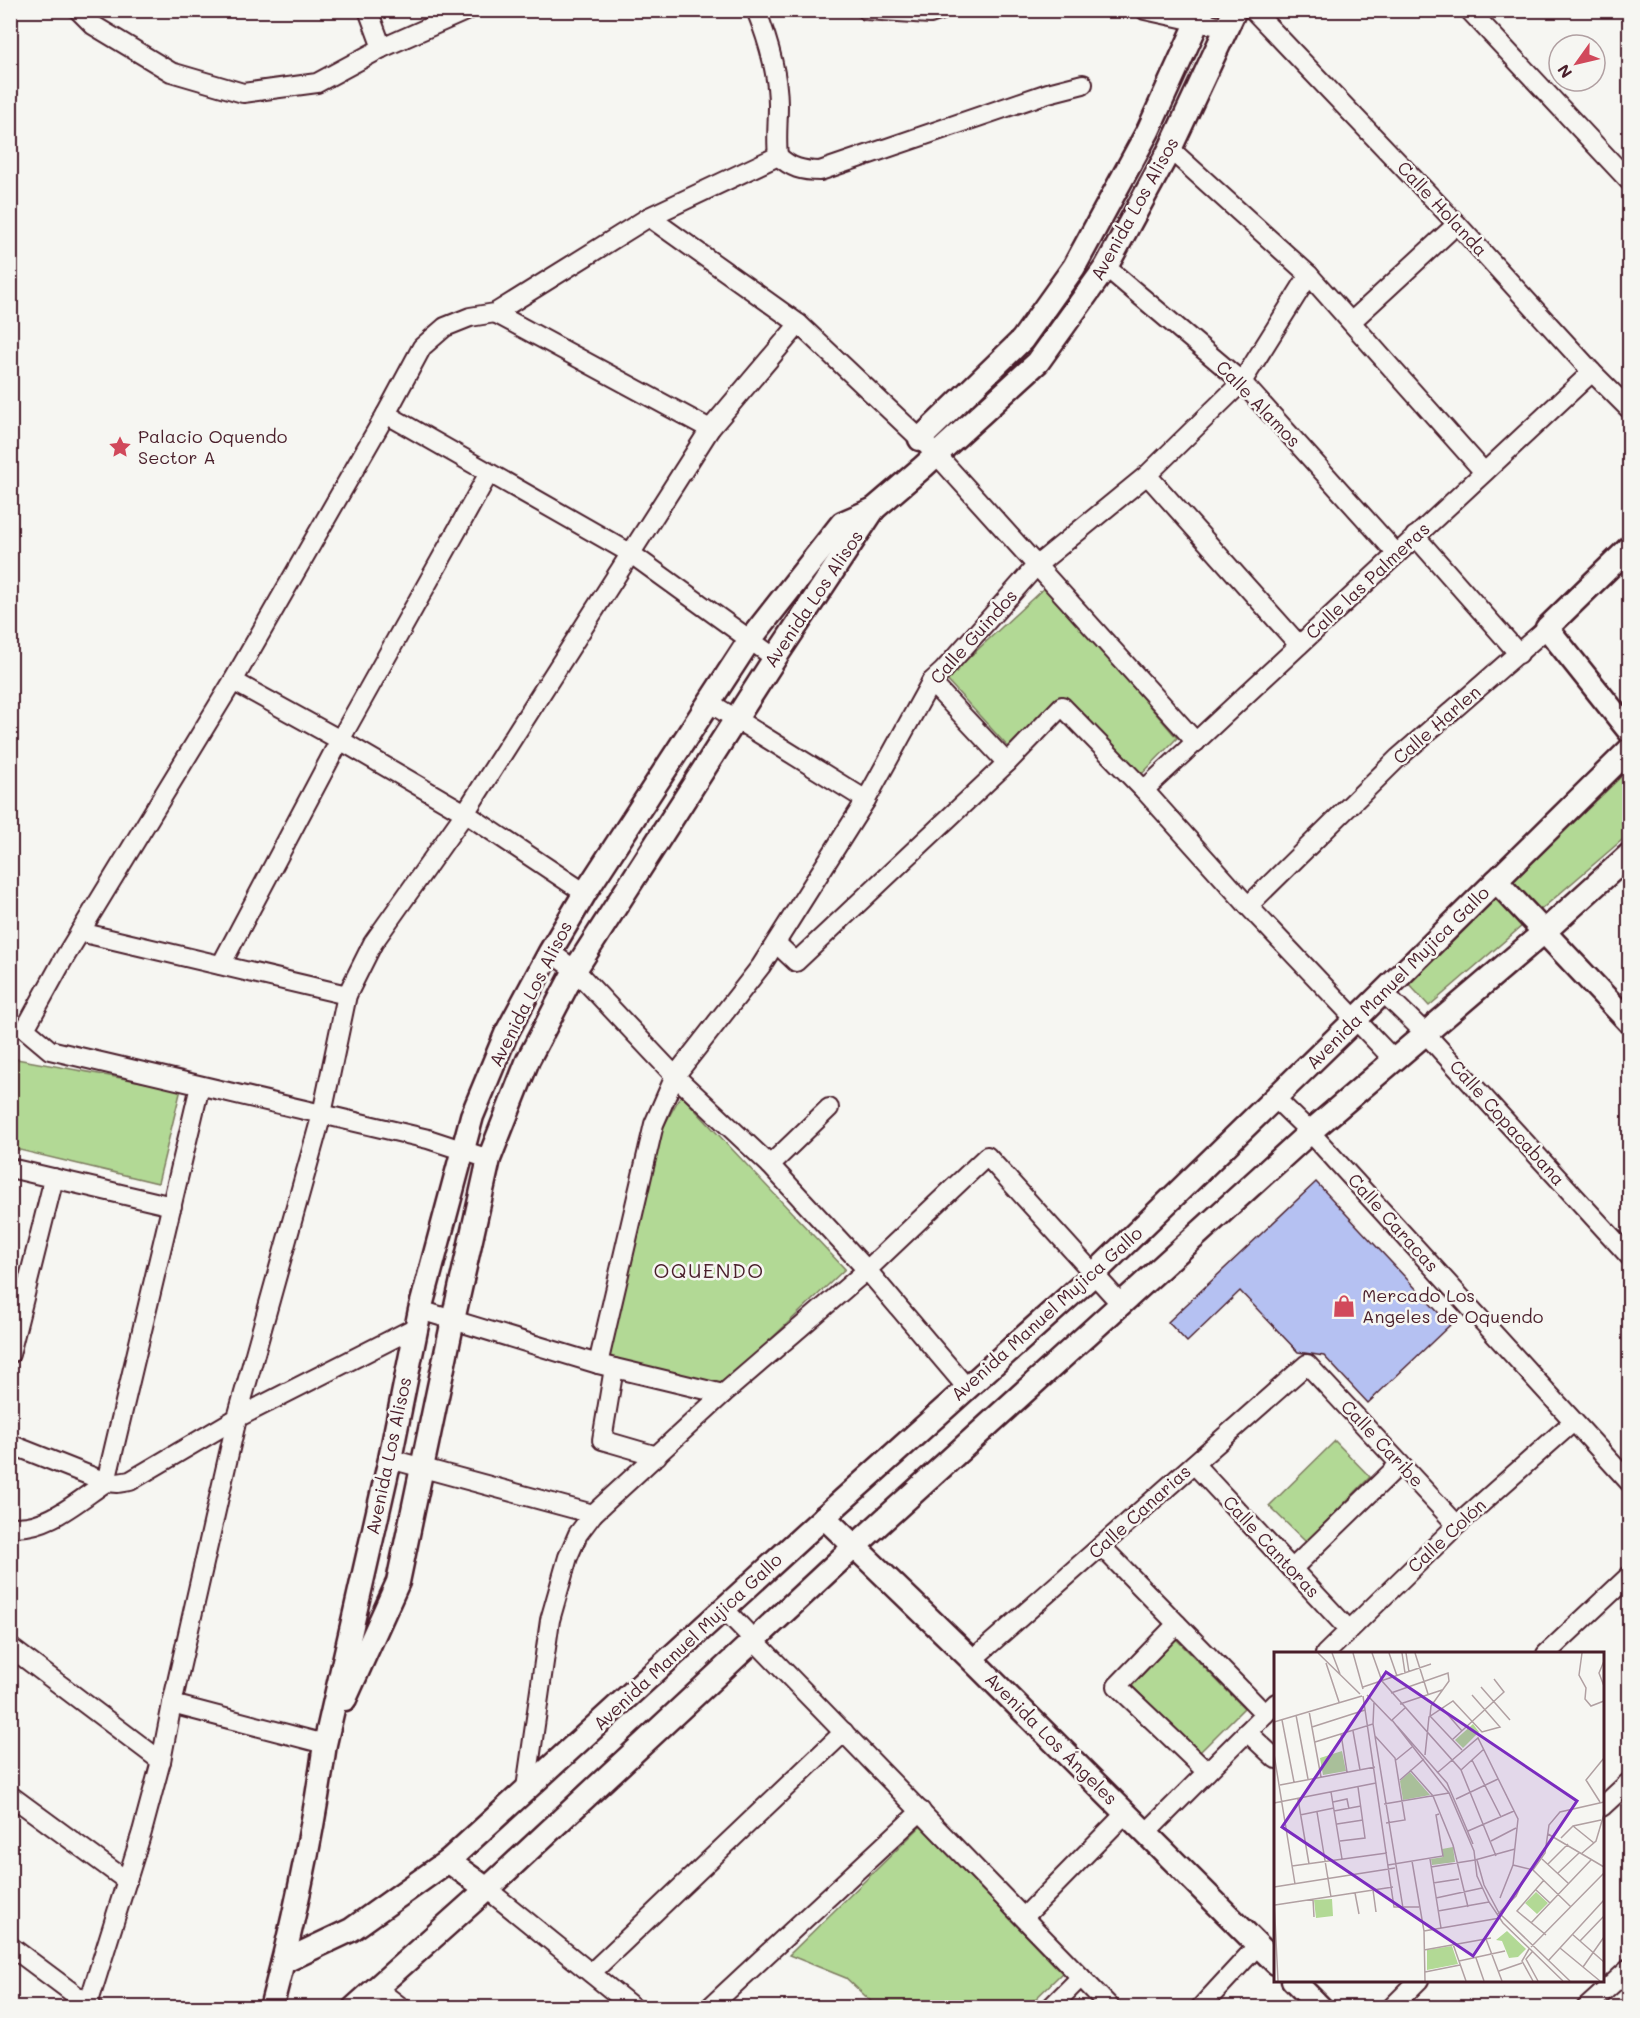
<svg xmlns="http://www.w3.org/2000/svg" width="1640" height="2018" viewBox="0 0 1640 2018" font-family="Mali,sans-serif">
<style>
.green{fill:#b2d995;stroke:#7e7c60;stroke-width:1.5}
.building{fill:#b5c1f2;stroke:#4a1f2b;stroke-width:1.5}
.lines{fill:none;stroke-linecap:round;stroke-linejoin:round}
.minor-casing{stroke:#4a1f2b;stroke-width:22}
.tertiary-casing{stroke:#4a1f2b;stroke-width:27}
.minor{stroke:#f6f6f2;stroke-width:18}
.tertiary{stroke:#f6f6f2;stroke-width:22}
.labels{text-anchor:middle;stroke-width:5;stroke-linejoin:round;paint-order:stroke}
.street-label{font-size:18px;fill:#4a1f2b;stroke:#f6f6f2}
.poi-label{font-size:18px;fill:#4a1f2b;stroke:#f6f6f2;text-anchor:start}
.neighbourhood-label{font-size:20px;letter-spacing:1.5px;fill:#4a1f2b;stroke:#f6f6f2}
.inset-road{fill:none;stroke:#b1a0a2;stroke-width:1.5}
.view{fill:#7b2cbf;fill-opacity:0.15;stroke:#7b2cbf;stroke-width:3}
.inset-edge{fill:none;stroke:#4a1f2b;stroke-width:3}
</style>
<rect width="100%" height="100%" fill="#f6f6f2"/>
<filter id="ink" filterUnits="userSpaceOnUse"><feTurbulence type="fractalNoise" baseFrequency=".0167" numOctaves="2"/><feDisplacementMap in="SourceGraphic" scale="12" xChannelSelector="R" yChannelSelector="G"/><feConvolveMatrix kernelMatrix="1 2 1 2 8 2 1 2 1" color-interpolation-filters="sRGB"/></filter>
<g filter="url(#ink)">
<g class="green">
<path d="M1046 586 1177 738 1138 778 1062 698 1010 749 946 679Z"/>
<path d="M1629 769V834L1429 1006 1408 983Z"/>
<path d="M11 1058 181 1089 158 1183 11 1148Z"/>
<path d="M681 1095 845 1269 721 1386 609 1359 661 1131Z"/>
<path d="M1335 1441 1370 1477 1306 1542 1269 1506Z"/>
<path d="M1176 1639 1244 1708 1199 1753 1132 1686Z"/>
<path d="M921 1826 1062 1973 1027 2007H877L846 1978 789 1955Z"/>
</g>
<path class="building" d="M1316 1182 1450 1325 1368 1403 1324 1356 1298 1352 1240 1291 1187 1342 1168 1322Z"/>
<g class="lines">
<g class="minor-casing">
<g id="minor">
<path d="M78 10 93 25 171 72 243 93 317 83 382 48 468 10"/>
<path d="M368 10 382 48"/>
<path d="M756 10C768 40 778 73 778 105 778 123 776 138 778 156"/>
<path d="M866 10 930 14 942 10"/>
<path d="M1145 10 1227 28"/>
<path d="M1253 10 1457 224 1592 372 1630 410"/>
<path d="M1469 10 1630 182"/>
<path d="M1170 149 1309 275 1484 472"/>
<path d="M649 217 799 324 936 454 1196 742"/>
<path d="M1106 267 1242 382 1397 554"/>
<path d="M495 313 710 429"/>
<path d="M1351 322 1457 224"/>
<path d="M386 414 630 553 775 658"/>
<path d="M1147 475 1299 645"/>
<path d="M1415 536 1519 654"/>
<path d="M233 681 340 740 465 813 585 893"/>
<path d="M931 682 1007 763"/>
<path d="M710 703 866 800"/>
<path d="M1144 790 1592 372"/>
<path d="M1248 906 1398 758 1547 628"/>
<path d="M80 932 347 995"/>
<path d="M776 943 796 962 1007 763 1062 706 1144 790 1248 906 1394 1060"/>
<path d="M550 952 575 970 675 1076 770 1165 867 1270 967 1388"/>
<path d="M221 965 340 740 489 473"/>
<path d="M1383 992 1425 1033 1630 1257"/>
<path d="M1275 1098 1310 1132 1630 1483"/>
<path d="M489 1159 428 1139 50 1050 25 1029 63 960 233 681 386 414 422 347 445 327 470 317 495 313 649 217 778 156C791 168 802 171 820 171L1048 93 1083 84"/>
<path d="M770 1165 829 1108"/>
<path d="M10 1168 172 1206"/>
<path d="M420 1310 598 1364 723 1394"/>
<path d="M10 1354 54 1178"/>
<path d="M598 1364 654 1124 675 1076 761 966 866 800 931 682 943 671 1037 565 1147 475 1242 382 1309 275"/>
<path d="M614 1368 602 1440 657 1456"/>
<path d="M10 1444 106 1482 118 1483 130 1481 237 1418 416 1327"/>
<path d="M390 1459 593 1514"/>
<path d="M1194 1464 1349 1630"/>
<path d="M10 1526C45 1532 79 1500 106 1482L200 1086"/>
<path d="M1101 1546 1265 1714"/>
<path d="M1292 1569 1400 1464"/>
<path d="M724 1609 1111 2008"/>
<path d="M1177 1624 1117 1686 1207 1772"/>
<path d="M10 1647 161 1761"/>
<path d="M1325 1654 1457 1525 1573 1422"/>
<path d="M1546 1654 1630 1575"/>
<path d="M972 1660 1307 1364 1457 1525"/>
<path d="M172 1704 325 1744"/>
<path d="M1247 1732 1276 1759"/>
<path d="M526 1788 550 1620 568 1557 578 1534 593 1514 723 1394 867 1270 987 1156 1121 1304"/>
<path d="M10 1795 127 1881"/>
<path d="M1602 1807 1630 1781"/>
<path d="M1146 1833 1276 1703"/>
<path d="M487 1889 634 2008"/>
<path d="M1024 1917 1126 1813"/>
<path d="M10 1946 93 2008"/>
<path d="M591 1973 844 1732"/>
<path d="M376 1988 402 2008"/>
<path d="M87 2008 142 1832 161 1761 172 1704 237 1418 322 1114 347 995 373 943 465 813 710 429 799 324"/>
<path d="M709 2008 921 1811"/>
<path d="M1050 2008 1081 1977"/>
<path d="M1200 2008 1258 1945"/>
<path d="M1391 2008 1419 1980"/>
<path d="M1586 2008 1630 1968"/>
</g>
</g>
<g class="tertiary-casing">
<g id="tertiary">
<path d="M920 439 1022 340 1074 267 1148 131 1203 10"/>
<path d="M1630 547 1547 628 1630 732"/>
<path d="M1496 881 1630 1023"/>
<path d="M824 1517 972 1660 1276 1963"/>
<path d="M345 1699 398 1582 453 1320 489 1159 528 1060 575 970 775 658 874 509"/>
<path d="M448 1861 824 1517 1094 1274 1355 1020 1630 749"/>
<path d="M283 1962 351 1930 448 1861 487 1889"/>
<path d="M1293 1980 1321 2008"/>
<path d="M271 2008C294 1921 313 1832 325 1744L390 1459 420 1310 472 1116 506 1034 550 952 585 893 749 641 842 523 874 509 923 467 1038 362 1106 267 1170 149 1235 10"/>
<path d="M354 2008 487 1889 854 1547 1310 1132 1544 932 1630 854"/>
</g>
</g>
<use href="#minor" class="minor"/>
<use href="#tertiary" class="tertiary"/>
</g>
</g>
<defs>
<g id="sight-bare" transform="scale(1.8)"><path d="M0-6L1.8-2.2L6-1.7L2.9 1.2L3.7 5.4L0 3.3L-3.7 5.4L-2.9 1.2L-6-1.7L-1.8-2.2Z" fill="#d1495b" stroke="#f6f6f2" stroke-width="2.5" paint-order="stroke"/></g>
<g id="shop-bare" transform="scale(1.8)"><path d="M-5-2.5h2.3a2.7 3.5 0 0 1 5.4 0H5L5.5 6h-11ZM-1.5-2.5h3a1.5 2.3 0 0 0-3 0Z" fill="#d1495b" stroke="#f6f6f2" stroke-width="2.5" paint-order="stroke"/></g>
</defs>
<g fill-rule="evenodd">
<use href="#sight-bare" x="120" y="447"/>
<use href="#shop-bare" x="1344" y="1306"/>
</g>
<g class="labels">
<g class="street-label">
<text transform="translate(1135 209) rotate(-61)" y="6">Avenida Los Alisos</text>
<text transform="translate(1442 209) rotate(47)" y="6">Calle Holanda</text>
<text transform="translate(1258 404) rotate(46)" y="6">Calle Alamos</text>
<text transform="translate(1368 581) rotate(-43)" y="6">Calle las Palmeras</text>
<text transform="translate(814 599) rotate(-56)" y="6">Avenida Los Alisos</text>
<text transform="translate(974 637) rotate(-48)" y="6">Calle Guindos</text>
<text transform="translate(1437 725) rotate(-41)" y="6">Calle Harlen</text>
<text transform="translate(1398 978) rotate(-45)" y="6">Avenida Manuel Mujica Gallo</text>
<text transform="translate(531 994) rotate(-63)" y="6">Avenida Los Alisos</text>
<text transform="translate(1507 1123) rotate(48)" y="6">Calle Copacabana</text>
<text transform="translate(1393 1223) rotate(48)" y="6">Calle Caracas</text>
<text transform="translate(1047 1314) rotate(-42)" y="6">Avenida Manuel Mujica Gallo</text>
<text transform="translate(1382 1444) rotate(47)" y="6">Calle Caribe</text>
<text transform="translate(389 1456) rotate(-78)" y="6">Avenida Los Alisos</text>
<text transform="translate(1140 1512) rotate(-42)" y="6">Calle Canarias</text>
<text transform="translate(1447 1536) rotate(-43)" y="6">Calle Colón</text>
<text transform="translate(1271 1547) rotate(47)" y="6">Calle Cantoras</text>
<text transform="translate(688 1642) rotate(-43)" y="6">Avenida Manuel Mujica Gallo</text>
<text transform="translate(1051 1739) rotate(45)" y="6">Avenida Los Ángeles</text>
</g>
<g class="poi-label">
<text x="138" y="443">Palacio Oquendo<tspan x="138" dy="21">Sector A</tspan></text>
<text x="1362" y="1302">Mercado Los<tspan x="1362" dy="21">Angeles de Oquendo</tspan></text>
</g>
<g class="neighbourhood-label">
<text x="709" y="1278">OQUENDO</text>
</g>
</g>
<g transform="translate(1274 1652)">
<rect width="330" height="330" fill="#f6f6f2"/>
<path d="M199 72 205 80 189 96 181 88ZM68 99 72 119 49 123 46 106ZM136 120 156 143 129 148 126 129ZM179 195 181 210 158 213 157 207 169 205 168 197ZM262 240 274 251 263 262 251 251ZM58 247 59 264 42 266 40 248ZM233 279 252 297 244 305 235 306 228 289 222 288ZM178 294 184 312 153 318V298Z" fill="#b2d995"/>
<path class="inset-road" d="M44 1 86 42M58 1 66 22M79 1 89 37M98 1 108 29 187 118 222 204M115 1 123 24M128 1 131 21M132 1 135 20M141 1 154 42M308 1 305 23 312 36 311 47 317 54 330 49M330 9 325 21 330 34M52 11 65 50M89 35 157 12M207 35 236 68M117 41 174 21 175 29 157 54 156 64 188 98M93 43 118 69M89 44 120 255H145M126 52 168 38M131 56 118 68 175 141 200 199 203 224 215 250 229 271 289 329M168 56 188 79M35 59 47 125M22 63 34 127M8 68 20 130M0 70 88 44M99 72 129 256M123 74 173 131 199 192M38 75 91 58M79 79 86 118M67 82 73 120M101 84 121 106 131 168 112 171M178 88 230 40 220 27M41 90 99 72 100 50M0 102 21 232M151 103 155 65 179 49 208 80 226 75 198 43M122 108 138 95M198 108 227 165M136 118 159 144 179 193 194 255M187 118 210 97M163 121 204 86 244 167 239 213 226 246M126 128 150 107M6 133 101 115M57 140 68 207M24 147 35 212M182 147 224 127M59 150 73 147 75 157M326 150 312 128 330 106M0 151 102 131M110 152 175 141M60 159 87 154M43 160 57 245M26 163 60 156M63 172 89 168M299 174 320 191M194 179 240 159M274 182 330 215M287 186 299 174 327 168M66 189 91 186 84 135M217 189 242 176M307 202 322 189 330 162M156 207 167 276M268 207 294 231M203 208 210 233 225 261 296 329M138 209 150 279 151 329M274 212 294 192M114 213 169 204 162 163 165 162M239 213 259 218 271 201 275 173 286 160 330 150M18 214 113 201M157 215 201 208 241 197M259 218 297 255M284 221 305 201M270 228 243 259 272 283M159 231 185 227M0 235 121 216M99 238 102 260M262 238 276 251M81 241 85 262M162 246 208 236M0 247 4 329M39 247 40 265M1 253 119 235M164 259 215 250M223 263 242 244 250 227M257 271 317 208M150 279 226 266M298 282 330 310M212 287 228 329M306 289 330 264M179 292 192 329M257 295 330 221M286 296 326 329M255 297 248 309 259 329M150 298 217 286M258 300 252 307 264 329M202 306 210 329M185 309 231 299M274 309 330 248M309 315 330 285M225 319 248 311M151 320 186 313"/>
<path class="view" d="M112 20 303 149 199 304 8 175Z"/>
<rect width="330" height="330" class="inset-edge"/>
</g>
<rect width="1640" height="2018" fill="none" stroke="#f6f6f2" stroke-width="36"/>
<rect x="18" y="18" width="1604" height="1982" fill="none" stroke="#4a1f2b" stroke-width="2" filter="url(#ink)"/>
<g transform="translate(1577 63) rotate(236)"><circle r="28" fill="#f6f6f2" stroke="#b1a0a2" stroke-width="1.5"/>
<path d="M0-4.5L10 22L0 15L-10 22Z" fill="#d1495b"/>
<text y="-9" font-size="16" font-weight="bold" text-anchor="middle" fill="#4a1f2b">N</text>
</g>
</svg>
